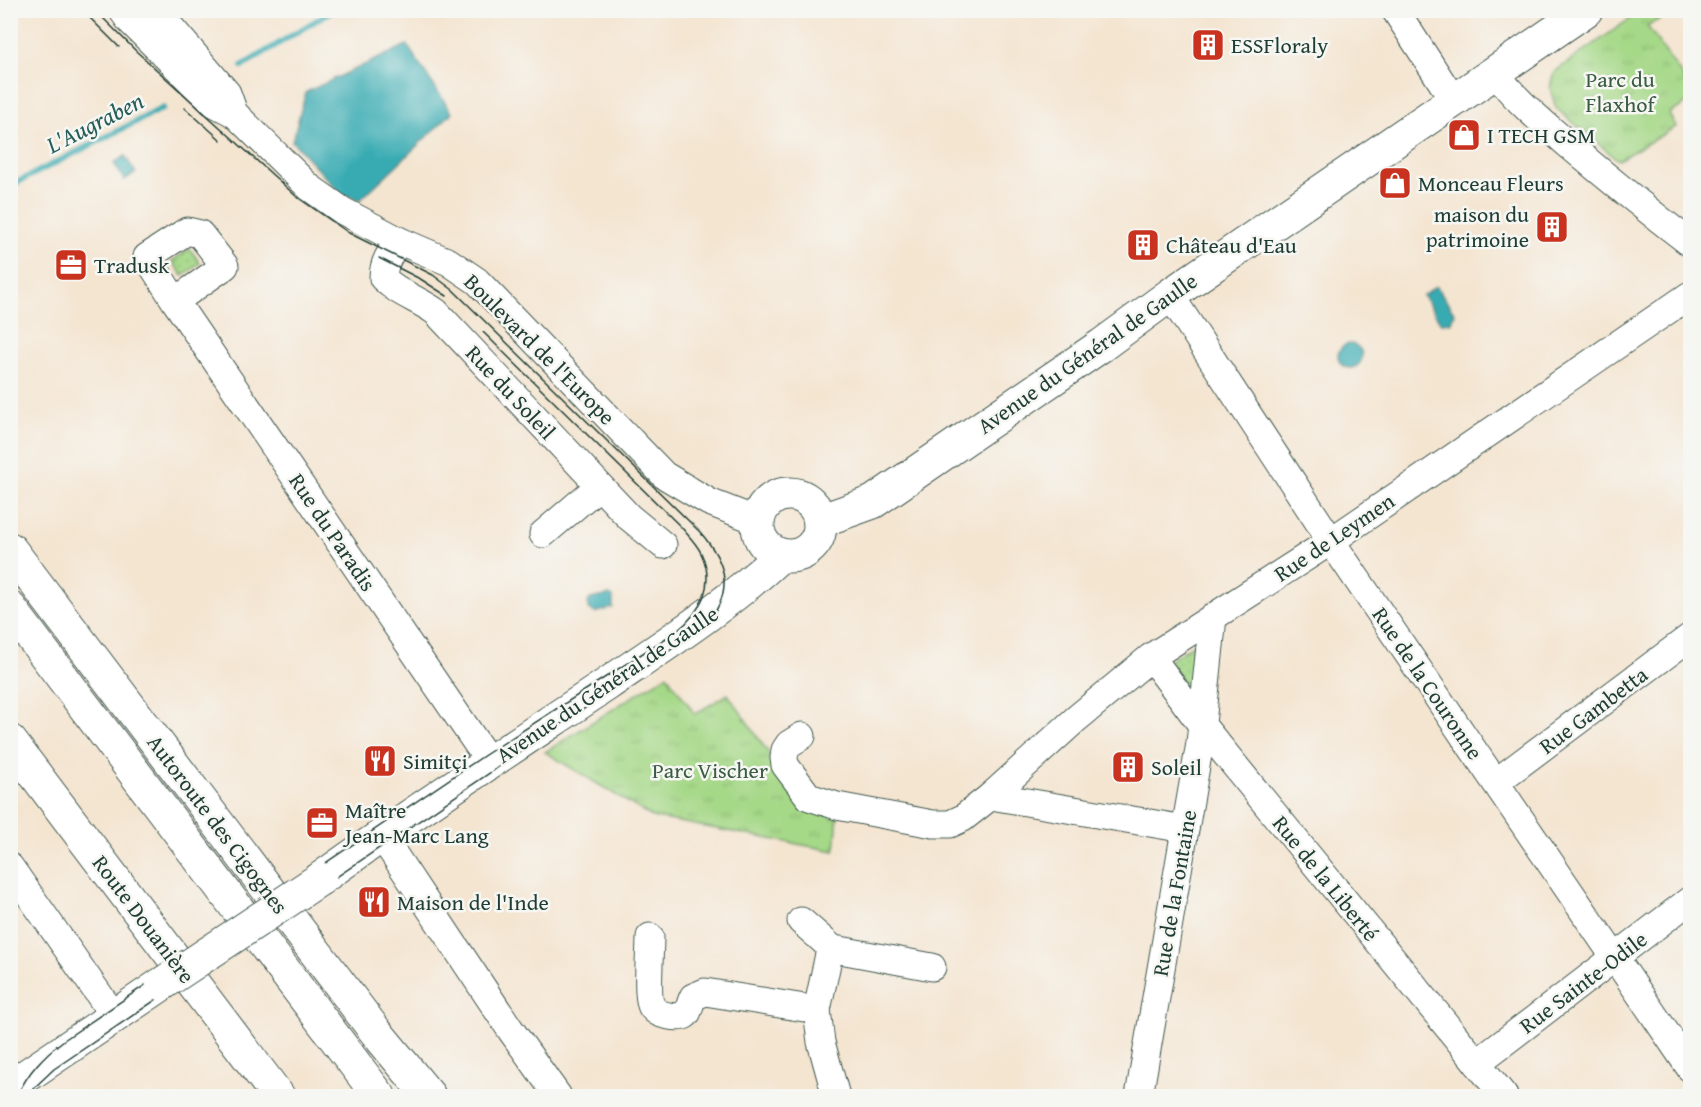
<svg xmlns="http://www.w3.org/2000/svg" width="1701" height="1107" viewBox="0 0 1701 1107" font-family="'Gentium Book Plus',serif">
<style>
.grass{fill:url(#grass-dots);stroke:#628a5e;stroke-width:1.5}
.park{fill:url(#park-tufts);stroke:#628a5e;stroke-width:1.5}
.water{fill:#39abb2;stroke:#2c7473;stroke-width:1.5}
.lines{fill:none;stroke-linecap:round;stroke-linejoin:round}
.stream{stroke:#39abb2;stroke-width:6}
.minor-casing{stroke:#3f564c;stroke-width:29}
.major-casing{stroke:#3f564c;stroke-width:35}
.highway-casing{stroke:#3f564c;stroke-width:35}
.minor{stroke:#fff;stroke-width:27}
.major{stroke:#fff;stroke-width:33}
.highway{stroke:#fff;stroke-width:33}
.tram{stroke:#1f3d34;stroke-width:1.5}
.major-bridge-casing{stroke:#3f564c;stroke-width:35;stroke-linecap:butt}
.major-bridge{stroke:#fff;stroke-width:33}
.labels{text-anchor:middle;stroke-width:5;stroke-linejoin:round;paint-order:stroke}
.poi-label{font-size:22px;fill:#1f3d34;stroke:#f6f6f2;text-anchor:start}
.park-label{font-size:22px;fill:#3a5c45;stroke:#f6f6f2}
.street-label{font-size:22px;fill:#1f3d34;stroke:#f6f6f2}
.water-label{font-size:24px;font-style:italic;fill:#275e5a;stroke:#f6f6f2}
</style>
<defs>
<pattern id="grass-dots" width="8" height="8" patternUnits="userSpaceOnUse" patternTransform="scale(1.5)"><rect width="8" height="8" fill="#a5d887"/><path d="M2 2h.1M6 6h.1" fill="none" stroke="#8eba75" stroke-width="1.8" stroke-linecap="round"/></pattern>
<pattern id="park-tufts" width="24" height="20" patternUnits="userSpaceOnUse" patternTransform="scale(1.5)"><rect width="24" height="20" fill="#a5d887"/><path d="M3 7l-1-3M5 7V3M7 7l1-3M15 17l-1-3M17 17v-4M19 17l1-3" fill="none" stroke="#8eba75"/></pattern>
</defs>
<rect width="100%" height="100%" fill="#f6f6f2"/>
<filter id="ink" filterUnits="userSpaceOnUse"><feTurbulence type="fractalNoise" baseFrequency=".0167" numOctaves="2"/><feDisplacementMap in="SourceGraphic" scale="12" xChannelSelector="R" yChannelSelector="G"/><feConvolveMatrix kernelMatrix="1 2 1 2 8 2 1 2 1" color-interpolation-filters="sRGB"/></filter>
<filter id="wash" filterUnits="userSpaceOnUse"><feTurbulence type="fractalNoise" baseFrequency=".008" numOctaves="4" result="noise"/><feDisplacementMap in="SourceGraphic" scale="24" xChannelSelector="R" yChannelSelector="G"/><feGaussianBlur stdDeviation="1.35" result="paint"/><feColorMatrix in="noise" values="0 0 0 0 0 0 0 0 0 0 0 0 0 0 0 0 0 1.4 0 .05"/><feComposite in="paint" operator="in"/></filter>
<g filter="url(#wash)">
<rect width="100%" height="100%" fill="#f4e5d1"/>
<g class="grass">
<path d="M190 249 200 263 183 276 172 261Z"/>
<path d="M1194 644V699L1169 661Z"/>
</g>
<g class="park">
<path d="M1641 11H1662L1666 16 1647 26 1690 87V101L1669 114 1676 127 1618 160 1556 108 1550 89 1553 73Z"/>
<path d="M667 675 695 714 728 694 805 806 838 814 835 851 652 817 545 752Z"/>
</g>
<g class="water">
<path d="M407 45 452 113 360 200 341 194 292 141 306 92Z"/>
<path d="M125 156 136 173 124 180 114 163Z"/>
<path d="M1436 286 1455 314 1453 316 1451 323 1444 322 1442 324 1423 296Z"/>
<circle cx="1350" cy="356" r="12"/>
<path d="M610 595 613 597V608L595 613 588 608V603L590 599Z"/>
</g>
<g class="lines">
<g class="stream">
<path d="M242 66 333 10"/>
<path d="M10 186 163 108"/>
</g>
</g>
</g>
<g filter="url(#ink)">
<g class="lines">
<g class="minor-casing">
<g id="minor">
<path d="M122 10 129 20 212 102 235 114 309 187 343 211 400 241 449 262 477 281 664 475 709 502 758 521"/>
<path d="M156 10 227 93 232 107"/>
<path d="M1395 10 1454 101"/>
<path d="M1495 72C1514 99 1539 119 1564 141 1605 176 1647 210 1690 243"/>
<path d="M400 241C390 252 383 263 383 278 399 294 418 299 436 312L629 517 663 545"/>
<path d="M1170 295 1331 541 1690 1068"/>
<path d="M175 301 225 266 200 234 187 231 147 257 175 301 490 763"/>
<path d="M543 534 599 486"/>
<path d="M1151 657 1201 724 1504 1096"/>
<path d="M802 736 789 744 785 750 784 758 785 765 809 797 837 806 933 824H950L963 818 991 796 1076 719 1151 657 1331 541 1690 295"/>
<path d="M1496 782 1690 637"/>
<path d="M991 796 1185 829"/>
<path d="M381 835 510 1029 558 1096"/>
<path d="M10 867 114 1016"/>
<path d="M801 921 834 950"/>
<path d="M650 937C650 951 646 998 652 1007 656 1013 663 1015 669 1016 692 1020 686 1011 693 997L705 992 817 1010"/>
<path d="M1477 1063 1690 900"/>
<path d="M836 1096 821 1042 817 1010 829 954 834 950H840L932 967"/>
<path d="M1139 1096 1200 743 1213 617"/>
</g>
</g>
<g class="major-casing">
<g id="major">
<circle cx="789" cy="525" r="31"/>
<path d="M820 521 873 502 1102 345 1170 295 1586 10"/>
<path d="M10 741 278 1096"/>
<path d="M320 879C413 812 510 749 606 685 666 644 727 605 781 555"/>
<path d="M10 1087 162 984"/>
</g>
</g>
<g class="highway-casing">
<g id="highway">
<path d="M10 549 376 1032 429 1096"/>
<path d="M10 608 379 1096"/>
</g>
</g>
<use href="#minor" class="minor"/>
<use href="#major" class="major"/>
<use href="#highway" class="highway"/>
<g class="tram">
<path d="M82 10 119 47"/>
<path d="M185 108 221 140"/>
<path d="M379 258 422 280 447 296"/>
<path d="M17 1096C28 1072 43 1056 64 1040L485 755 677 631C701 612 716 584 701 553 697 544 688 535 681 527L483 332"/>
<path d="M29 1096 36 1086 54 1069 703 628C734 594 729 565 700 532L453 290 433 275 349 233 297 197 136 51 95 10"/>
</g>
<g class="major-bridge-casing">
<path id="major-bridge" d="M162 984 320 879"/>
</g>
<use href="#major-bridge" class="major-bridge"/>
</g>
</g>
<defs>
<g id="building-square" transform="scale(1.725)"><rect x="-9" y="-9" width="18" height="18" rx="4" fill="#c8321e" stroke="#f6f6f2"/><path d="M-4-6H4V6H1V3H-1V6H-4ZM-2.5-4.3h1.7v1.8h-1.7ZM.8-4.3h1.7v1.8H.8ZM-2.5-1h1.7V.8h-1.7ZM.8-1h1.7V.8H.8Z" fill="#fff"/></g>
<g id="shop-square" transform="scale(1.725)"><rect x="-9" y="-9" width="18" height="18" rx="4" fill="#c8321e" stroke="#f6f6f2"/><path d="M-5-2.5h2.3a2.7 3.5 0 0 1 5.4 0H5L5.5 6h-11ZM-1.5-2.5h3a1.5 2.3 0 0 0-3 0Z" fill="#fff"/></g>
<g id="office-square" transform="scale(1.725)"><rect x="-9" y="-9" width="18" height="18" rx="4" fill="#c8321e" stroke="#f6f6f2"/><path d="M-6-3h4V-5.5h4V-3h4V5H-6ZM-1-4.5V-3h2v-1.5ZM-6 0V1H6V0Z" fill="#fff"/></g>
<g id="restaurant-square" transform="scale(1.725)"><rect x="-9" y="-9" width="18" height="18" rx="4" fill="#c8321e" stroke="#f6f6f2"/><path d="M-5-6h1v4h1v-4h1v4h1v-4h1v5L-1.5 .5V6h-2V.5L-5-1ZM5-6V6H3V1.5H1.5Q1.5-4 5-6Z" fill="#fff"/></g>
</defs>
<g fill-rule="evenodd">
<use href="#building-square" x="1208" y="45"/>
<use href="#shop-square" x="1464" y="135"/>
<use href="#shop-square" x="1395" y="183"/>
<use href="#building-square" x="1552" y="227"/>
<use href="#building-square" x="1143" y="245"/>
<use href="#office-square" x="71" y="265"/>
<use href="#restaurant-square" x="380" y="761"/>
<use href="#building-square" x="1128" y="767"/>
<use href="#office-square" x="322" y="823"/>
<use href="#restaurant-square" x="374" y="902"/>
</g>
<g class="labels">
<g class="poi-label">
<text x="1231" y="53">ESSFloraly</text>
<text x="1487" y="143">I TECH GSM</text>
<text x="1418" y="191">Monceau Fleurs</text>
<text x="1529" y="222" text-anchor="end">maison du<tspan x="1529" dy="25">patrimoine</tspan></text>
<text x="1166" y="253">Château d'Eau</text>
<text x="94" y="273">Tradusk</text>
<text x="403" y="769">Simitçi</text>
<text x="1151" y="775">Soleil</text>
<text x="345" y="818">Maître<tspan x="345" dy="25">Jean-Marc Lang</tspan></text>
<text x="397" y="910">Maison de l'Inde</text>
</g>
<g class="park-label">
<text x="1620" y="87">Parc du<tspan x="1620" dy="25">Flaxhof</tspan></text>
<text x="710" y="778">Parc Vischer</text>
</g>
<g class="street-label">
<text transform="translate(540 349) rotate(45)" y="8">Boulevard de l'Europe</text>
<text transform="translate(1087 353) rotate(-35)" y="8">Avenue du Général de Gaulle</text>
<text transform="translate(511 392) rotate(47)" y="8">Rue du Soleil</text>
<text transform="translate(333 532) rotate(56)" y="8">Rue du Paradis</text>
<text transform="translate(1334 537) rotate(-34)" y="8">Rue de Leymen</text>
<text transform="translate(1428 683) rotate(56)" y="8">Rue de la Couronne</text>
<text transform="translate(607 684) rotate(-34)" y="8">Avenue du Général de Gaulle</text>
<text transform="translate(1593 710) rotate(-37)" y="8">Rue Gambetta</text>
<text transform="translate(218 824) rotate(53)" y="8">Autoroute des Cigognes</text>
<text transform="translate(1326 878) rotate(51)" y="8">Rue de la Liberté</text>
<text transform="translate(1174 893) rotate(-80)" y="8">Rue de la Fontaine</text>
<text transform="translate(144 919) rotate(53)" y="8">Route Douanière</text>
<text transform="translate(1583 982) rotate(-37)" y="8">Rue Sainte-Odile</text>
</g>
<g class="water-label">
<text transform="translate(95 123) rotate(-27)" y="8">L'Augraben</text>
</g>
</g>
<rect width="1701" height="1107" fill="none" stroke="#f6f6f2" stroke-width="36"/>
</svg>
